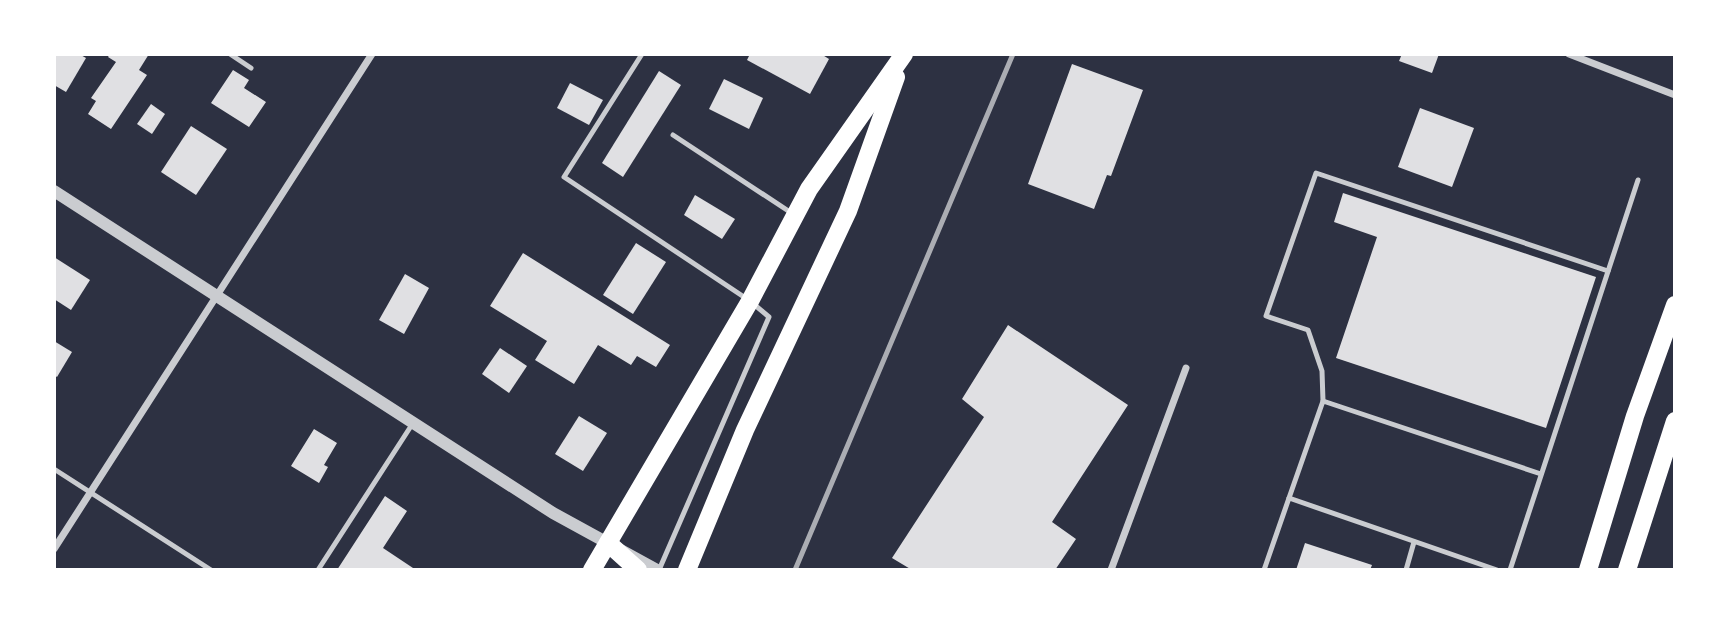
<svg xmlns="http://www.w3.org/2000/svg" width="1729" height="624" viewBox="0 0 1729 624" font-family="'DM Sans',sans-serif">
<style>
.building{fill:#e0e0e3}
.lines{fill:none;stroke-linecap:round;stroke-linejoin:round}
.service{stroke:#caccd0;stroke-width:5}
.minor{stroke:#caccd0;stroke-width:7}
.tertiary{stroke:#caccd0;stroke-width:12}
.primary{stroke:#fff;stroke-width:18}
.rail{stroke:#abadb3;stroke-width:5}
</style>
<rect width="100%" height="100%" fill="#2d3142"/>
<g class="building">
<path d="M54 54H79L86 58 66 92 54 85Z"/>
<path d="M110 54H149L139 70 147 75 111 129 88 114 96 101 91 98 116 62 108 57Z"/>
<path d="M750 54H821L829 59 810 94 747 60Z"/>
<path d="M1402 54H1439L1432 73 1399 61Z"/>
<path d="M1072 64 1143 90 1111 176 1107 175 1094 209 1028 184Z"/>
<path d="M233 70 249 80 244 88 266 102 249 127 211 103Z"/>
<path d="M659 71 681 85 623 177 602 163Z"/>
<path d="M724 79 763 98 749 129 709 109Z"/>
<path d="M570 83 603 100 589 125 557 108Z"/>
<path d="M151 104 165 114 152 134 137 124Z"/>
<path d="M1420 108 1474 128 1452 187 1398 167Z"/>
<path d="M191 126 227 149 196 195 161 172Z"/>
<path d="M1343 193 1596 277 1546 428 1336 358 1377 237 1334 222Z"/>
<path d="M695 195 735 219 722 239 684 215Z"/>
<path d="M636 243 666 262 633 314 603 295Z"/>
<path d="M523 253 670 345 656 367 637 356 631 365 598 345 574 384 535 360 547 341 490 306Z"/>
<path d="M54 257 90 280 71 310 54 299Z"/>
<path d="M405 274 429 288 404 334 379 320Z"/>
<path d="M1008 325 1128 405 1052 522 1076 539 1055 570H912L892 558 984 417 962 399Z"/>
<path d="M54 341 72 352 57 377 54 375Z"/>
<path d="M500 348 527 366 509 393 482 374Z"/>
<path d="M579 416 607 433 583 471 555 454Z"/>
<path d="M314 429 337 443 324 465 328 467 319 483 291 466Z"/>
<path d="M385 496 407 511 383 548 416 570H337Z"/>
<path d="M1305 543 1372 565 1370 570H1296Z"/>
</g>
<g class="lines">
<g class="service">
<path d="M230 54 251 68"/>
<path d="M642 54 564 177 750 301 769 317 659 570"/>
<path d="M673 135 793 214"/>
<path d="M1323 401 1322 371 1308 330 1266 316 1316 173 1608 271"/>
<path d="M54 469 211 570"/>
<path d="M1289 498 1323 401 1541 474"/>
<path d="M318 570 413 423"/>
<path d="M1264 570 1289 498 1497 570"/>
<path d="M1406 570 1414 542"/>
<path d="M1510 570 1638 180"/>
</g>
<g class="minor">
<path d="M1569 54 1675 95"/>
<path d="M54 549 372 54"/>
<path d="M1111 570 1186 368"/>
</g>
<path class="tertiary" d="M54 191 553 513 657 570"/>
<g class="primary">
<path d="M608 543 638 570"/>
<path d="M592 570 750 301 809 189 904 54"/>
<path d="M687 570 745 430 848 211 896 77"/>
<path d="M1588 570 1635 416 1675 305"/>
<path d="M1627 570 1675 421"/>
</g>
<path class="rail" d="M795 570 1013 54"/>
</g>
<rect width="1729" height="624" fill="none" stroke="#ffffff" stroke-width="112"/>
</svg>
